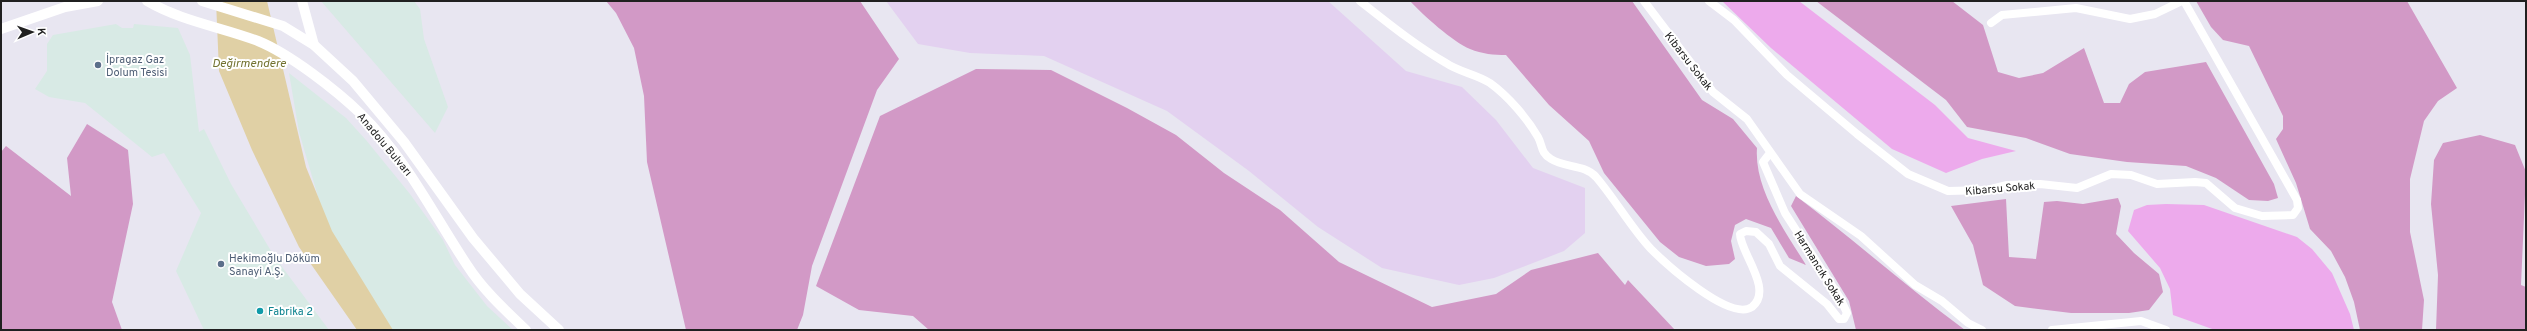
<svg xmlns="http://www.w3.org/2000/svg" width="2527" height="331" viewBox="0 0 2527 331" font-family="Overpass,sans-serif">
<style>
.industrial{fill:#d8eae5}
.farmland{fill:#e3d1f0}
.grass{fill:#edaaec}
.forest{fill:#d299c6}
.water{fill:#e0d0a5}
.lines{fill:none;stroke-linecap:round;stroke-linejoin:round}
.minor{stroke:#fff;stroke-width:8}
.tertiary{stroke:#fff;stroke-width:10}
.service-dot{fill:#5c6f8a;stroke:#fff;stroke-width:1.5}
.culture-dot{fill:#0f9aa8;stroke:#fff;stroke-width:1.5}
.labels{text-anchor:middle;stroke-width:4;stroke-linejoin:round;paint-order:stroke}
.service-label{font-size:11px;fill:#4e5e75;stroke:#fff;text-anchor:start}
.street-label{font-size:11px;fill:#202020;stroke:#fff}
.culture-label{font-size:11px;fill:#0d838f;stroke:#fff;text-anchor:start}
.water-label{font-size:12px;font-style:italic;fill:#737331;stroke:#fff}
</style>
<rect width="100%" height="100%" fill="#e8e6f1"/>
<g class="industrial">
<path d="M321 1H414L420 9 424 39 448 107 435 133Z"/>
<path d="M116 24 122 28H133L134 24 178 28 190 55 199 132 204 129 231 184 274 256 329 330H204L176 271 201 213 164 153 152 157 85 103 49 97 35 89 47 71V44L53 35Z"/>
<path d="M289 73 346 118 366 140 410 194 443 240 455 265 487 306 513 330H389L326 224 299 132Z"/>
</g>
<path class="farmland" d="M886 1H1328L1406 71 1462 87 1496 120 1533 168 1585 188V233L1564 251 1494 278 1459 285 1382 268 1318 227 1249 171 1167 111 1044 56 970 53 918 44Z"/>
<g class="grass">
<path d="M1722 1H1799L1935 105 1968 138 2016 151 1982 159 1946 173 1892 149 1771 48Z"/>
<path d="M2166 204 2204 205 2297 237 2312 249 2332 273 2350 314 2354 330H2215L2173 315 2170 289 2160 268 2128 231 2134 210 2147 205Z"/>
</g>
<g class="forest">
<path d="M606 1H860L899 59 877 90 812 266 803 315 797 330H686L647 162 644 96 634 48 616 13Z"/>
<path d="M1410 1H1632L1702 100 1733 119 1757 148C1754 189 1785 231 1806 265L1789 258 1771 228 1746 219 1735 225 1731 241 1735 259 1729 264 1706 266 1679 257 1660 242 1604 173 1589 141 1549 105 1506 55C1494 55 1482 54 1470 49 1453 42 1423 15 1410 1Z"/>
<path d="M1816 1H1952L1983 25 1998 72 2019 78 2043 73 2084 48 2104 103H2120L2129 84 2145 72 2206 62 2274 184 2278 198 2268 201 2249 200 2216 178 2186 166 2127 162 2070 154 2026 138 1967 127 1946 100Z"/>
<path d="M2196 1H2407L2457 88 2438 101 2424 121 2410 179V232L2424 300 2422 330H2360L2354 302 2345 277 2331 251 2310 229 2296 183 2276 139 2283 129V116L2249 46 2223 40 2211 27Z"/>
<path d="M976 69 1051 70 1127 108 1176 135 1224 173 1280 210 1339 262 1432 307 1496 294 1531 270 1598 253 1625 285 1628 280 1675 330H929L913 316 859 310 816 286 880 116Z"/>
<path d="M87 124 128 150 133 204 112 302 122 330H1V152L6 146 71 196 67 158Z"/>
<path d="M2480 135 2515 145 2526 172 2521 285 2526 287V330H2436L2438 275 2431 204 2434 160 2443 143Z"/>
<path d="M1796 196C1854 240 1907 287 1965 330H1856L1849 301 1791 206Z"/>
<path d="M2118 198 2121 206 2116 234 2134 253 2159 274 2163 292 2149 310 2129 313H2071L2015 306 1983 285 1973 245 1951 206 2006 199 2009 257 2036 259 2044 202 2057 201 2083 204Z"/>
</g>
<path class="water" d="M216 1H267L306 167 332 231 393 330H357L299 247 252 150 219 71Z"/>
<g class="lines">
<g class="minor">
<path d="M1360 1C1388 23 1415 45 1446 63 1459 72 1476 74 1490 83 1508 96 1527 118 1538 137 1543 146 1540 152 1551 159 1565 168 1584 164 1596 177 1615 199 1632 229 1651 249 1666 264 1730 322 1752 307 1774 290 1740 252 1740 234L1746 231 1756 232 1769 244 1780 266 1827 304 1839 319H1844L1847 313 1840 298 1785 213 1763 162 1770 153"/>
<path d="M1644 1 1713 92 1747 119 1800 194 1861 236 1915 285 1942 301 1968 323 1982 330"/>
<path d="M1709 1 1734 20 1787 75 1857 134 1908 174 1948 191 1987 190 2007 185 2040 184 2077 188 2111 174 2131 175 2157 184 2195 182 2206 183 2235 208 2262 216 2293 215 2298 208 2297 200 2184 1"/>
<path d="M1991 23 2002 15 2076 8 2130 19 2155 14 2182 1"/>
<path d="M2052 330 2141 321 2166 330"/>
</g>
<g class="tertiary">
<path d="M147 1C181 21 221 27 258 41 290 54 336 90 361 114 406 158 433 214 467 265 483 290 505 310 526 330"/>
<path d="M202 1 283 26 314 45 353 81 404 142 473 238 520 294 559 330"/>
<path d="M302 1 314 45"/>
<path d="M1 29 65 7 98 1"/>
</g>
</g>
<g class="service-dot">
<circle cx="98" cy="65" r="4"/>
<circle cx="221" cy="264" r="4"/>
</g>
<circle class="culture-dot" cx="260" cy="311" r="4"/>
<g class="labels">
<g class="service-label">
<text x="106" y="63">İpragaz Gaz<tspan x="106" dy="13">Dolum Tesisi</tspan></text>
<text x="229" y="262">Hekimoğlu Döküm<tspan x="229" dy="13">Sanayi A.Ş.</tspan></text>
</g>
<g class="street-label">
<text transform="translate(1689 61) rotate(52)" y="4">Kibarsu Sokak</text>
<text transform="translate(385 144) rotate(50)" y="4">Anadolu Bulvarı</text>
<text transform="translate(2000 188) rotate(-5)" y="4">Kibarsu Sokak</text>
<text transform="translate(1820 268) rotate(58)" y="4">Harmancık Sokak</text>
</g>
<g class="culture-label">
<text x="268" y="315">Fabrika 2</text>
</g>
<g class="water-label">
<text x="249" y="67">Değirmendere</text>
</g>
</g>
<rect width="2527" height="331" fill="none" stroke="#202020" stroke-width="4"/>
<g transform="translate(32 32) rotate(88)" stroke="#ffffff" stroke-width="3" paint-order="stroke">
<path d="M0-3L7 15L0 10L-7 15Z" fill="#202020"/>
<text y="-6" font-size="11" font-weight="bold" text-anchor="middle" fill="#202020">K</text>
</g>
</svg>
